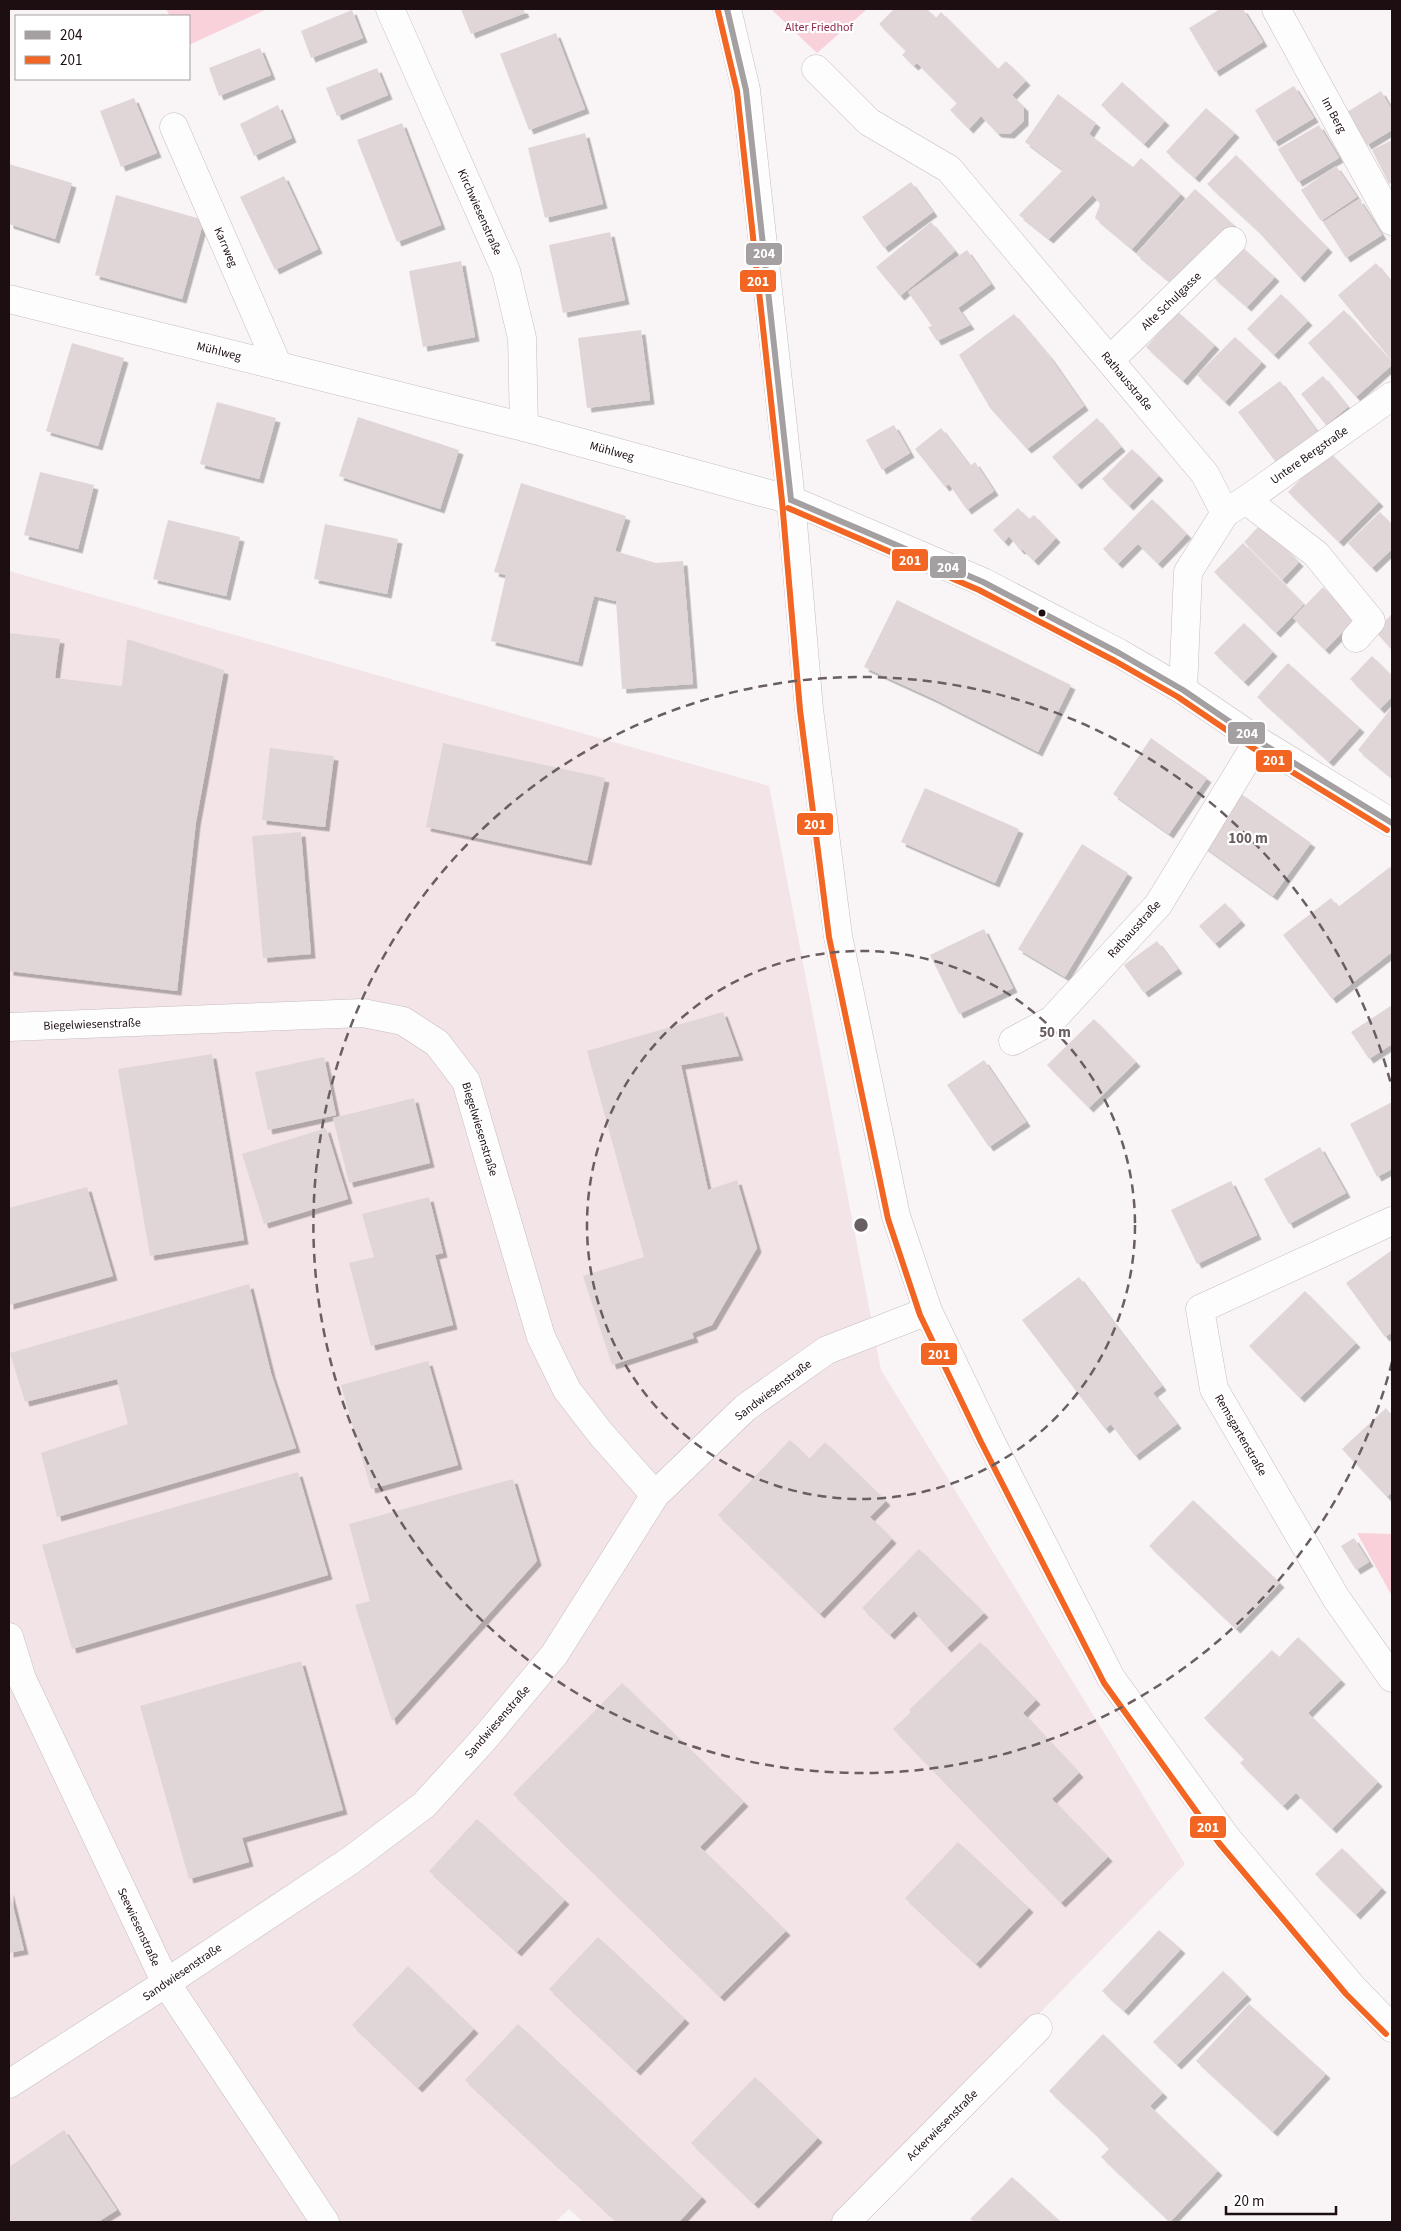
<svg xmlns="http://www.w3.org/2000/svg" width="1401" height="2231" viewBox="0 0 1401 2231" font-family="'Source Sans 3',sans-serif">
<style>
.built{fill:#f2e4e7}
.green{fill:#f8d1da}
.building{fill:#e0d6d8;filter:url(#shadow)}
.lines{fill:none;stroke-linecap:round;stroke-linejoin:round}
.minor-casing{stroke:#c6bdbf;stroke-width:29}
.minor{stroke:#fefdfe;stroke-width:28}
.bus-1-casing{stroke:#fff;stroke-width:10}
.bus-2-casing{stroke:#fff;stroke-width:10}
.bus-1{stroke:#a49fa0;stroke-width:6}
.bus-2{stroke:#f26522;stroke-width:6}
.ring{fill:none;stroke:#695e61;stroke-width:2.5;stroke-dasharray:9 6}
.bus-dot{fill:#1c0e11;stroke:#fff;stroke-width:2}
.labels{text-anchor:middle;stroke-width:4.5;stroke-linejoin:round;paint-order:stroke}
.park-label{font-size:12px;fill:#8b2848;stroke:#fff}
.street-label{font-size:12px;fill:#1c0e11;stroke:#fff}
.centre{fill:#695e61;stroke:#fff;stroke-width:2.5}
.ring-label{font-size:15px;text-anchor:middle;font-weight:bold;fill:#695e61;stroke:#fff;stroke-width:4.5;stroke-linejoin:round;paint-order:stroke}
.line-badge{stroke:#fff;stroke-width:2}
.badge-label{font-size:14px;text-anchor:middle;font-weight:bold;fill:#fff}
</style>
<defs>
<filter id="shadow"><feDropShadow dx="4.5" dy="4.5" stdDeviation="0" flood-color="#0004"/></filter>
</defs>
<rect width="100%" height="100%" fill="#f9f4f5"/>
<path class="built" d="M9 571 769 786 881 1370 1185 1864 836 2222H583L569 2209 555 2222H9Z"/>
<g class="green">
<path d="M166 9H267L189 45V16H170Z"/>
<path d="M771 9H867L817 53Z"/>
<path d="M1357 1533 1392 1534V1596Z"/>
</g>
<g class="building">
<path d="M461 9H523L525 13 471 34Z"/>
<path d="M894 9H927L936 18 941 12 998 69 1006 61 1026 81 1012 95 1024 107V121L1010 134 997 133 981 116 969 129 950 110 957 103 917 63 914 66 902 55 906 51 879 24Z"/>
<path d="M1220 9H1243L1263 42 1215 72 1189 28Z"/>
<path d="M352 10 363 38 311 58 301 31Z"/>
<path d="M556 33 585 109 529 130 500 54Z"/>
<path d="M260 48 271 75 219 96 209 68Z"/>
<path d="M377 68 388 95 337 116 326 88Z"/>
<path d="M1122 82 1165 121 1144 144 1101 105Z"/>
<path d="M1294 86 1314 118 1274 142 1255 110Z"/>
<path d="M1381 91 1392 110V130L1367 145 1347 112Z"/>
<path d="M1058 94 1096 123 1089 134 1133 167 1141 158 1181 194 1132 249 1095 218 1100 204 1093 195 1049 239 1019 215 1063 170 1025 142Z"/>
<path d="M134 98 157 153 121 167 100 111Z"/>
<path d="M278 105 292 138 254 156 240 124Z"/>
<path d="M1206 108 1235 133 1195 178 1166 152Z"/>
<path d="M402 123 441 225 397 242 357 140Z"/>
<path d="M1319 125 1339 158 1298 182 1278 149Z"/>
<path d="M585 133 603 204 545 218 528 148Z"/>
<path d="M1392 140V182L1389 184 1372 150Z"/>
<path d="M1236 155 1328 248 1300 278 1258 231 1207 184Z"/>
<path d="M9 164 72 183 55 239 9 224Z"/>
<path d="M1336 166 1357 197 1321 221 1301 190Z"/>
<path d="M284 176 318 249 275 270 240 197Z"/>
<path d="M911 182 933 212 884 248 862 217Z"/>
<path d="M1195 189 1234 225 1176 287 1136 254Z"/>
<path d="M116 195 204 220 182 299 95 275Z"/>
<path d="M1359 199 1382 235 1346 258 1323 222Z"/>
<path d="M931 222 955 251 900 296 876 267Z"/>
<path d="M610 232 625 300 563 313 549 245Z"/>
<path d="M1241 246 1275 277 1247 307 1212 276Z"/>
<path d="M967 250 991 284 958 308 970 325 937 341 928 327 932 326 908 292Z"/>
<path d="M461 261 475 337 423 347 409 271Z"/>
<path d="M1376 263 1392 283V361L1338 295Z"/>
<path d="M1281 294 1308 321 1274 355 1247 329Z"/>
<path d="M1344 310 1392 362V365L1356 397 1308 343Z"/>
<path d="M1178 312 1215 345 1183 381 1146 347Z"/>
<path d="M1014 314 1050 357 1084 406 1027 449 990 408 959 355Z"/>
<path d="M641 330 650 400 587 408 578 338Z"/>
<path d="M1235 337 1262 362 1225 402 1197 375Z"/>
<path d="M72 343 124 358 98 446 46 431Z"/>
<path d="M1323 376 1348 407 1326 425 1301 394Z"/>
<path d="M1280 381 1319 434 1278 465 1238 412Z"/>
<path d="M217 402 276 418 259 479 200 464Z"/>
<path d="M358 417 459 450 440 509 339 476Z"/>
<path d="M1097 418 1121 447 1077 485 1052 457Z"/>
<path d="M894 425 910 453 882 470 866 440Z"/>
<path d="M941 428 970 466 975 462 994 491 967 510 949 484 945 487 915 449Z"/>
<path d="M1132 449 1159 476 1129 506 1102 479Z"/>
<path d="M1328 451 1379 502 1339 542 1288 492Z"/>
<path d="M40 472 94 485 78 549 24 535Z"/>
<path d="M521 483 626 516 615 551 656 563 683 561 693 684 622 689 616 601 594 596 578 662 491 641 506 575 494 572Z"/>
<path d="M1152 499 1187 534 1158 564 1138 544 1118 564 1103 549Z"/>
<path d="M1018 508 1029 519 1034 515 1056 538 1034 561 1022 549 1020 550 1009 536 1004 542 993 530Z"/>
<path d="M1380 512 1392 525V549L1372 568 1348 543Z"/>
<path d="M168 520 240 537 226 596 153 579Z"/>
<path d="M325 524 398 539 387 594 314 579Z"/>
<path d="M1261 524 1299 562 1282 580 1244 542Z"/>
<path d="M1243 543 1304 604 1276 633 1214 572Z"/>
<path d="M1323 587 1355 619 1325 650 1293 618Z"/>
<path d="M897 600 1071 685 1038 752 934 699 864 667Z"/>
<path d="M1392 614V650L1375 631Z"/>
<path d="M1244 623 1273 652 1244 682 1214 653Z"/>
<path d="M9 633 60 639 55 678 122 686 127 639 224 670 196 822 177 991 9 971Z"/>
<path d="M1372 656 1392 676V697L1380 709 1350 679Z"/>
<path d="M1288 663 1360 728 1329 762 1257 697Z"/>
<path d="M1392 707V778L1358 750Z"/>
<path d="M1151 738 1207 778 1169 834 1113 794Z"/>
<path d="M443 743 605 778 587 861 426 827Z"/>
<path d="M270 748 334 756 325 827 262 820Z"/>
<path d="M925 788 1019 829 995 883 901 842Z"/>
<path d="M1240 793 1311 843 1273 896 1203 846Z"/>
<path d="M301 832 311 954 263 958 252 836Z"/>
<path d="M1082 844 1128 873 1065 977 1018 949Z"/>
<path d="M1390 867 1392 870V952L1332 999 1283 935 1331 898 1338 907Z"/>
<path d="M1225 903 1241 921 1215 944 1199 926Z"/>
<path d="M984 929 1013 988 959 1014 930 955Z"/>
<path d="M1157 941 1178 969 1144 993 1124 965Z"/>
<path d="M1392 1005V1044L1369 1059 1351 1032Z"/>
<path d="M723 1012 739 1056 681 1065 708 1190 737 1180 757 1248 712 1325 692 1333 694 1338 612 1365 583 1276 644 1257 587 1051Z"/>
<path d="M1094 1019 1136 1062 1089 1108 1047 1065Z"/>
<path d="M212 1054 244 1240 150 1256 118 1069Z"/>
<path d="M324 1057 336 1115 268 1130 255 1072Z"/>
<path d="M984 1060 1026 1122 989 1147 947 1085Z"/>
<path d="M414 1098 430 1163 349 1183 333 1118Z"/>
<path d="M1392 1102V1169L1377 1177 1350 1124Z"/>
<path d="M326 1128 348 1199 264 1224 242 1154Z"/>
<path d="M1320 1147 1346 1193 1289 1224 1264 1179Z"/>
<path d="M1231 1181 1257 1235 1197 1264 1171 1210Z"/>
<path d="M87 1187 113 1276 9 1305V1208Z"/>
<path d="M429 1197 443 1253 435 1255 453 1325 371 1346 349 1263 374 1257 362 1214Z"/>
<path d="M1392 1250V1332L1385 1337 1346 1283Z"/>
<path d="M1079 1277 1162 1386 1153 1393 1177 1424 1135 1456 1111 1424 1105 1429 1022 1320Z"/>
<path d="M249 1284 271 1373 296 1448 57 1517 41 1453 128 1424 117 1379 25 1402 10 1353Z"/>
<path d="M1305 1291 1356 1343 1300 1398 1249 1346Z"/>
<path d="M428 1361 458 1465 371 1489 341 1385Z"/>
<path d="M1386 1408 1392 1416V1492L1387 1497 1342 1449Z"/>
<path d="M790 1440 809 1459 825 1442 886 1501 870 1517 892 1539 820 1614 718 1515Z"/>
<path d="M298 1472 328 1575 72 1649 42 1545Z"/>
<path d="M513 1479 537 1561 392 1721 355 1605 370 1601 349 1524Z"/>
<path d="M1193 1500 1280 1583 1236 1629 1149 1546Z"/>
<path d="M1354 1538 1369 1562 1356 1570 1341 1546Z"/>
<path d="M919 1549 984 1613 947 1648 914 1611 890 1635 862 1608Z"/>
<path d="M1298 1637 1341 1680 1308 1713 1378 1782 1332 1829 1296 1793 1283 1806 1240 1763 1244 1759 1204 1718 1272 1650 1279 1657Z"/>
<path d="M980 1642 1036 1700 1023 1713 1079 1773 1052 1799 1108 1857 1061 1903 893 1729 911 1712 909 1710Z"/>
<path d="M301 1661 343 1810 242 1838 249 1862 189 1879 140 1706Z"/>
<path d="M622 1683 744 1802 700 1847 786 1931 720 1997 513 1794Z"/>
<path d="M477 1819 565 1900 517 1952 429 1871Z"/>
<path d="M958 1842 1029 1908 976 1964 905 1898Z"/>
<path d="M1342 1848 1382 1888 1356 1915 1315 1874Z"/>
<path d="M9 1890 24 1950 9 1953Z"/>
<path d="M1159 1930 1181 1949 1124 2011 1102 1991Z"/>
<path d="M598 1937 685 2019 636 2071 549 1989Z"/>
<path d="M408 1966 474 2029 418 2088 352 2025Z"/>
<path d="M1223 1971 1247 1995 1177 2065 1153 2042Z"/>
<path d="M1249 2004 1326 2074 1273 2132 1196 2061Z"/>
<path d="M518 2024 702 2197 679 2222H617L465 2080Z"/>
<path d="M1103 2034 1163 2093 1150 2106 1218 2171 1170 2222 1101 2157 1109 2149 1093 2132 1049 2091Z"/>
<path d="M755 2077 818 2138 754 2204 691 2143Z"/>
<path d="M64 2130 117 2210 98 2222H9V2167Z"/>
<path d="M1012 2177 1037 2200 1061 2222H974L970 2219Z"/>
</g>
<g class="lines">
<g class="minor-casing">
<g id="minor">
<path d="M390 9 506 271 522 338 524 427"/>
<path d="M727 9 746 90 791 500 809 709 838 936 896 1216 928 1311 989 1438 1111 1678 1226 1837 1353 1988 1392 2028"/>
<path d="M1276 9 1392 221"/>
<path d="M816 69 869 122 949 169 1205 474 1225 513 1188 572 1183 690"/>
<path d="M174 127 278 366"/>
<path d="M9 299 524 427 791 500 983 582 1119 653 1183 690 1258 741 1392 823"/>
<path d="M1110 360 1232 241"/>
<path d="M1246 500 1316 554 1371 621 1356 638"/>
<path d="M1225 513 1246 500 1392 396"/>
<path d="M9 1027 363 1013 403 1021 437 1043 466 1081 541 1337 567 1390 601 1434 655 1495"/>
<path d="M1013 1041 1052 1020 1158 905 1258 741"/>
<path d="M1392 1221 1200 1309 1214 1389 1336 1598 1392 1678"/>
<path d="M9 1637 22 1679 166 1983 325 2222"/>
<path d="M9 2084 166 1983 351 1860 424 1805 484 1739 554 1655 655 1495 745 1408 827 1350 928 1311"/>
<path d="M846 2222 1038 2028"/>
</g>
</g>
<use href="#minor" class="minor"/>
<g class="bus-1-casing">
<g id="bus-1">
<path d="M727 9 746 90 791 500"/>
<path d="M791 500 983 582 1119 653 1183 690 1258 741 1392 823"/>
</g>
</g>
<g class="bus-2-casing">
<g id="bus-2">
<path d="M718 11 737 91 782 501 800 710 829 937 888 1219 920 1315 981 1442 1104 1683 1219 1843 1346 1994 1386 2034"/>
<path d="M788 508 979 590 1115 661 1178 697 1253 748 1387 830"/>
</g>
</g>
<use href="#bus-1" class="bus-1"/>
<use href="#bus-2" class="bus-2"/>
</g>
<g class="ring">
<circle cx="861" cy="1225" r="274"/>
<path d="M1392 1362A548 548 0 1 1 1392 1088"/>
</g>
<circle class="bus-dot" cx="1042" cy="613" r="4.5"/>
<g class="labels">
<g class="park-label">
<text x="819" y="31">Alter Friedhof</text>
</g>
<g class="street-label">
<text transform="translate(1334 115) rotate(61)" y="4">Im Berg</text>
<text transform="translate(480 212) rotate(66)" y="4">Kirchwiesenstraße</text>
<text transform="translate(226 247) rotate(67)" y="4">Karrweg</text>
<text transform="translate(1171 301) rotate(-44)" y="4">Alte Schulgasse</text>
<text transform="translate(219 351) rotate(14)" y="4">Mühlweg</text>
<text transform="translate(1127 381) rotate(50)" y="4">Rathausstraße</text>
<text transform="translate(612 451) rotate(15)" y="4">Mühlweg</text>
<text transform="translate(1309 455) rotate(-35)" y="4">Untere Bergstraße</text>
<text transform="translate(1134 929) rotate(-48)" y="4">Rathausstraße</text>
<text transform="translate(92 1024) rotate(-2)" y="4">Biegelwiesenstraße</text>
<text transform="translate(480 1129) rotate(73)" y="4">Biegelwiesenstraße</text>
<text transform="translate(773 1390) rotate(-37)" y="4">Sandwiesenstraße</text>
<text transform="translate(1241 1435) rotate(60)" y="4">Remsgartenstraße</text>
<text transform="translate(497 1722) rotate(-49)" y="4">Sandwiesenstraße</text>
<text transform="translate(139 1927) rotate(65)" y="4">Seewiesenstraße</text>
<text transform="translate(182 1972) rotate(-34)" y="4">Sandwiesenstraße</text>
<text transform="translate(942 2125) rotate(-45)" y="4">Ackerwiesenstraße</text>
</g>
</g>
<circle cx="861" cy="1225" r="8" class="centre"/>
<g class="ring-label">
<text x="1248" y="843">100 m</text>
<text x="1055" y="1037">50 m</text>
</g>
<g class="line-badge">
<rect x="745" y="242" width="38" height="24" rx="5" fill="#a49fa0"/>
<rect x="739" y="269" width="38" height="24" rx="5" fill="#f26522"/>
<rect x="891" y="548" width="38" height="24" rx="5" fill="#f26522"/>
<rect x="929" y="555" width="38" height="24" rx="5" fill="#a49fa0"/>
<rect x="1227" y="721" width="39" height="24" rx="5" fill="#a49fa0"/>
<rect x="1255" y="749" width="38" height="24" rx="5" fill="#f26522"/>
<rect x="796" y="812" width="38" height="24" rx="5" fill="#f26522"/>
<rect x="920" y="1342" width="38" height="24" rx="5" fill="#f26522"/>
<rect x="1189" y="1815" width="38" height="24" rx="5" fill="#f26522"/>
</g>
<g class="badge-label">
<text x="764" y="258">204</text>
<text x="758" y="286">201</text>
<text x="910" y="565">201</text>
<text x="948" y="572">204</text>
<text x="1247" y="738">204</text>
<text x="1274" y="765">201</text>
<text x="815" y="829">201</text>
<text x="939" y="1359">201</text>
<text x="1208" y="1832">201</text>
</g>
<rect width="1401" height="2231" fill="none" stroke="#1c0e11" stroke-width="20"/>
<rect x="15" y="15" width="175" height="65" fill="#ffffff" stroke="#a49fa0"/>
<rect x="25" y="31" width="25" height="8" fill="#a49fa0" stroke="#a49fa0"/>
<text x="60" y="40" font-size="15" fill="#1c0e11">204</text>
<rect x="25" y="56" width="25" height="8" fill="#f26522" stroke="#a49fa0"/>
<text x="60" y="65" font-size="15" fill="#1c0e11">201</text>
<path d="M1226 2206v8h110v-8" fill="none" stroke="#1c0e11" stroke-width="2.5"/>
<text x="1234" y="2206" font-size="15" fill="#1c0e11" stroke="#ffffff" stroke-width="4" paint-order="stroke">20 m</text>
</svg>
